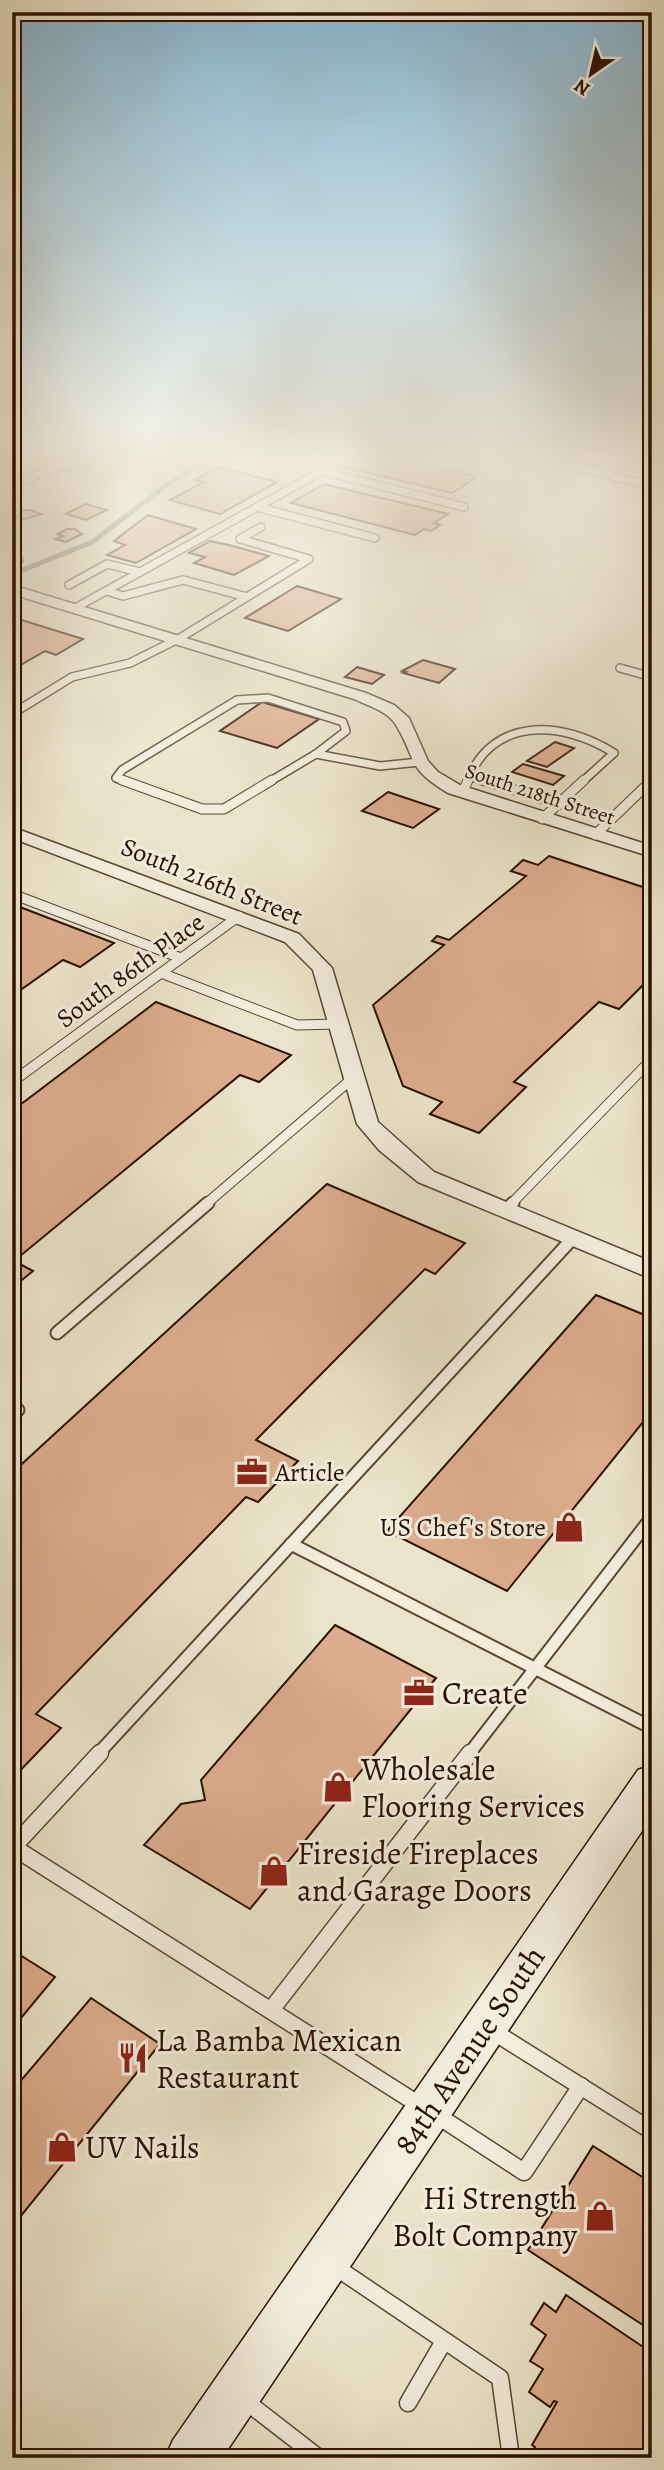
<svg xmlns="http://www.w3.org/2000/svg" width="664" height="2470" viewBox="0 0 664 2470" font-family="Alegreya,serif">
<style>
.lines{fill:none;stroke-linecap:round;stroke-linejoin:round}
.stream{stroke:#6c796b;stroke-width:5}
.building{fill:#dcad8e;stroke:#2a1100;stroke-width:2}
.service-far3-casing{stroke:#5a4632;stroke-width:10}
.service-far2-casing{stroke:#5a4632;stroke-width:11}
.service-far1-casing{stroke:#5a4632;stroke-width:15}
.service-casing{stroke:#5a4632;stroke-width:19}
.minor-casing{stroke:#5a4632;stroke-width:3}
.secondary-casing{stroke:#2a1100;stroke-width:3}
.service-far3{stroke:#f2eddd;stroke-width:7}
.service-far2{stroke:#f2eddd;stroke-width:9}
.service-far1{stroke:#f2eddd;stroke-width:11}
.service{stroke:#f2eddd;stroke-width:16}
.minor{fill:#f2eddd;fill-rule:evenodd}
.secondary{fill:#f2eddd;fill-rule:evenodd}
.labels{text-anchor:middle;stroke-width:6;stroke-linejoin:round;paint-order:stroke}
.far-street-label{font-size:21px;fill:#2a1100;stroke:#f2eddd}
.street-label{font-size:26px;fill:#2a1100;stroke:#f2eddd}
.poi-label{font-size:26px;fill:#2a1100;stroke:#f2eddd;text-anchor:start}
.near-poi-label{font-size:32px;fill:#2a1100;stroke:#f2eddd;text-anchor:start}
.near-street-label{font-size:32px;fill:#2a1100;stroke:#f2eddd}
</style>
<rect width="100%" height="100%" fill="#ebe4ca"/>
<filter id="stains"><feTurbulence type="fractalNoise" baseFrequency=".00286" numOctaves="4"/><feColorMatrix values="0 0 0 0 .2 0 0 0 0 .09 0 0 0 0 .02 0 0 0 .5 -.17"/></filter>
<radialGradient id="worn" r=".72"><stop offset=".6" stop-color="#630" stop-opacity="0"/><stop offset="1" stop-color="#630" stop-opacity=".3"/></radialGradient>
<g class="lines">
<path class="stream" d="M23 570 92 542 167 485 211 457"/>
</g>
<g class="building">
<path d="M361 457H406L477 477 452 493 344 467Z"/>
<path d="M217 468 246 474 277 482 220 514 170 500 204 482 194 480Z"/>
<path d="M324 484 448 514 434 523 440 525 431 531 424 529 415 535 291 503Z"/>
<path d="M86 504 107 510 86 520 66 514Z"/>
<path d="M19 510H30L41 514 12 523V513Z"/>
<path d="M148 515 196 529 136 563 107 555 125 545 114 541Z"/>
<path d="M67 529H75L82 534 66 542 56 539 63 536 57 534Z"/>
<path d="M210 541 229 545 269 556 234 575 194 563 205 557 189 553Z"/>
<path d="M297 586 341 599 288 631 245 618Z"/>
<path d="M12 617 83 639 56 655 45 651 12 670Z"/>
<path d="M423 660 455 669 439 683 403 673 406 672 402 671Z"/>
<path d="M357 667 384 675 372 684 345 677Z"/>
<path d="M262 702 319 719 277 748 220 731Z"/>
<path d="M555 742 574 748 547 767 527 761Z"/>
<path d="M523 764 564 776 553 785 512 772Z"/>
<path d="M388 792 439 809 413 828 362 811Z"/>
<path d="M549 856 652 890V976L619 1009 599 1002 514 1082 526 1087 479 1133 430 1114 442 1102 403 1086 373 1005 444 945 432 941 437 936 449 940 526 876 511 871 523 860 538 865Z"/>
<path d="M12 904 114 943 80 967 63 960 12 996Z"/>
<path d="M156 1002 291 1055 259 1082 240 1075 14 1261 33 1271 12 1288V1111Z"/>
<path d="M327 1184 465 1243 435 1274 425 1269 256 1440 298 1461 258 1502 246 1497 36 1714 61 1728 13 1778 12 1473Z"/>
<path d="M596 1295 652 1318V1411L507 1591 387 1531Z"/>
<path d="M335 1625 436 1678 250 1909 144 1845 181 1804 205 1800 201 1780Z"/>
<path d="M12 1950 55 1977 12 2029Z"/>
<path d="M91 1998 160 2044 12 2227V2091Z"/>
<path d="M593 2146 652 2183V2331L528 2250Z"/>
<path d="M566 2295 652 2353V2437L641 2458H528L535 2447 532 2445 557 2402 554 2401 550 2407 529 2392 543 2369 530 2361 546 2335 531 2324 544 2303 556 2312Z"/>
</g>
<g class="lines">
<g class="service-far3-casing">
<g id="service-far3">
<path d="M538 457 652 486"/>
<path d="M12 486 50 469 105 457"/>
<path d="M257 507 375 538"/>
<path d="M12 555 19 560 12 564"/>
<path d="M69 585 107 564 140 572"/>
<path d="M107 591 123 596 183 580 247 597"/>
<path d="M77 607 322 471 464 507"/>
<path d="M620 668 652 677"/>
<path d="M12 714 72 677 130 663 180 638 309 559 240 539 261 527"/>
<path d="M316 754 380 766 420 762"/>
<path d="M468 776 488 782"/>
<path d="M127 782 116 778 122 770 237 700 268 698 343 722 346 731 316 754"/>
<path d="M269 782 316 754"/>
<path d="M467 782C492 716 562 720 614 753L582 782"/>
<path d="M650 782 652 780"/>
</g>
</g>
<g class="service-far2-casing">
<g id="service-far2">
<path d="M122 780 202 809H224L272 780"/>
<path d="M482 780 560 804"/>
<path d="M463 792 468 780"/>
<path d="M542 819 584 780"/>
<path d="M595 835 652 780"/>
<path d="M12 894 181 958"/>
<path d="M161 973 297 1025 338 1024"/>
<path d="M12 1082 239 916"/>
<path d="M206 1204 354 1077"/>
<path d="M511 1204 652 1059"/>
</g>
</g>
<g class="service-far1-casing">
<g id="service-far1">
<path d="M506 1210 513 1203"/>
<path d="M57 1333 208 1203"/>
<path d="M12 1407 18 1410 12 1415"/>
<path d="M291 1544 652 1728"/>
<path d="M98 1754 573 1238"/>
<path d="M469 1754 652 1517"/>
</g>
</g>
<g class="service-casing">
<g id="service">
<path d="M100 1753 13 1847 421 2106"/>
<path d="M271 2010 470 1753"/>
<path d="M494 2032 652 2131"/>
<path d="M435 2114 524 2172 581 2086"/>
<path d="M334 2266 500 2378 511 2458"/>
<path d="M244 2400 319 2458"/>
<path d="M408 2403 444 2341"/>
</g>
</g>
<g class="minor-casing">
<g id="minor">
<path d="M12 585 366 693 394 705 409 718 428 761 438 772 460 785 652 846V857L448 793C405 767 418 761 396 725 388 711 368 706 354 699L12 594Z"/>
<path d="M12 827 299 934 332 968 378 1122 434 1172 652 1262V1279L418 1182 379 1150 357 1124 313 970 285 942 12 838Z"/>
</g>
</g>
<g class="secondary-casing">
<path id="secondary" d="M652 1765V1816L222 2458H165L173 2440 638 1770Z"/>
</g>
<use href="#service-far3" class="service-far3"/>
<use href="#service-far2" class="service-far2"/>
<use href="#service-far1" class="service-far1"/>
<use href="#service" class="service"/>
<use href="#minor" class="minor"/>
<use href="#secondary" class="secondary"/>
</g>
<linearGradient id="sky" x2="0" y2="1"><stop stop-color="#88b8d3"/><stop offset="0.57" stop-color="#f6f3e7"/><stop offset="1" stop-color="#f6f3e7" stop-opacity="0"/></linearGradient>
<rect width="664" height="803" fill="url(#sky)"/>
<defs>
<g id="office-bare" transform="scale(2.415)"><path d="M-6-3h4V-5.5h4V-3h4V5H-6ZM-1-4.5V-3h2v-1.5ZM-6 0V1H6V0Z" fill="#8f2418" stroke="#f2eddd" stroke-width="2.5" paint-order="stroke"/></g>
<g id="shop-bare" transform="scale(2.415)"><path d="M-5-2.5h2.3a2.7 3.5 0 0 1 5.4 0H5L5.5 6h-11ZM-1.5-2.5h3a1.5 2.3 0 0 0-3 0Z" fill="#8f2418" stroke="#f2eddd" stroke-width="2.5" paint-order="stroke"/></g>
<g id="restaurant-bare" transform="scale(2.415)"><path d="M-5-6h1v4h1v-4h1v4h1v-4h1v5L-1.5 .5V6h-2V.5L-5-1ZM5-6V6H3V1.5H1.5Q1.5-4 5-6Z" fill="#8f2418" stroke="#f2eddd" stroke-width="2.5" paint-order="stroke"/></g>
</defs>
<g fill-rule="evenodd">
<use href="#office-bare" x="252" y="1472"/>
<use href="#shop-bare" x="569" y="1527"/>
<use href="#office-bare" x="419" y="1693"/>
<use href="#shop-bare" x="338" y="1787"/>
<use href="#shop-bare" x="274" y="1871"/>
<use href="#restaurant-bare" x="133" y="2058"/>
<use href="#shop-bare" x="62" y="2147"/>
<use href="#shop-bare" x="600" y="2216"/>
</g>
<g class="labels">
<g class="far-street-label">
<text transform="translate(540 794) rotate(18)" y="7">South 218th Street</text>
</g>
<g class="street-label">
<text transform="translate(212 881) rotate(22)" y="9">South 216th Street</text>
<text transform="translate(130 970) rotate(-36)" y="9">South 86th Place</text>
</g>
<g class="poi-label">
<text x="275" y="1481">Article</text>
<text x="546" y="1536" text-anchor="end">US Chef's Store</text>
</g>
<g class="near-poi-label">
<text x="442" y="1704">Create</text>
<text x="361" y="1780">Wholesale<tspan x="361" dy="37">Flooring Services</tspan></text>
<text x="297" y="1864">Fireside Fireplaces<tspan x="297" dy="37">and Garage Doors</tspan></text>
<text x="156" y="2051">La Bamba Mexican<tspan x="156" dy="37">Restaurant</tspan></text>
<text x="85" y="2158">UV Nails</text>
<text x="577" y="2209" text-anchor="end">Hi Strength<tspan x="577" dy="37">Bolt Company</tspan></text>
</g>
<g class="near-street-label">
<text transform="translate(469 2050) rotate(-56)" y="11">84th Avenue South</text>
</g>
</g>
<rect width="664" height="2470" fill="none" stroke="#ebe4ca" stroke-width="42"/>
<rect x="14" y="14" width="636" height="2442" fill="none" stroke="#2a1100" stroke-width="3.5"/>
<rect x="21" y="21" width="622" height="2428" fill="none" stroke="#2a1100" stroke-width="2"/>
<g transform="translate(591 74) rotate(214)" stroke="#f2eddd" stroke-width="5" paint-order="stroke">
<path d="M0-5L12 26L0 18L-12 26Z" fill="#2a1100"/>
<text y="-10" font-size="19" font-weight="bold" text-anchor="middle" fill="#2a1100">N</text>
</g>
<rect width="100%" height="100%" filter="url(#stains)"/>
<rect width="100%" height="100%" fill="url(#worn)"/>
</svg>
